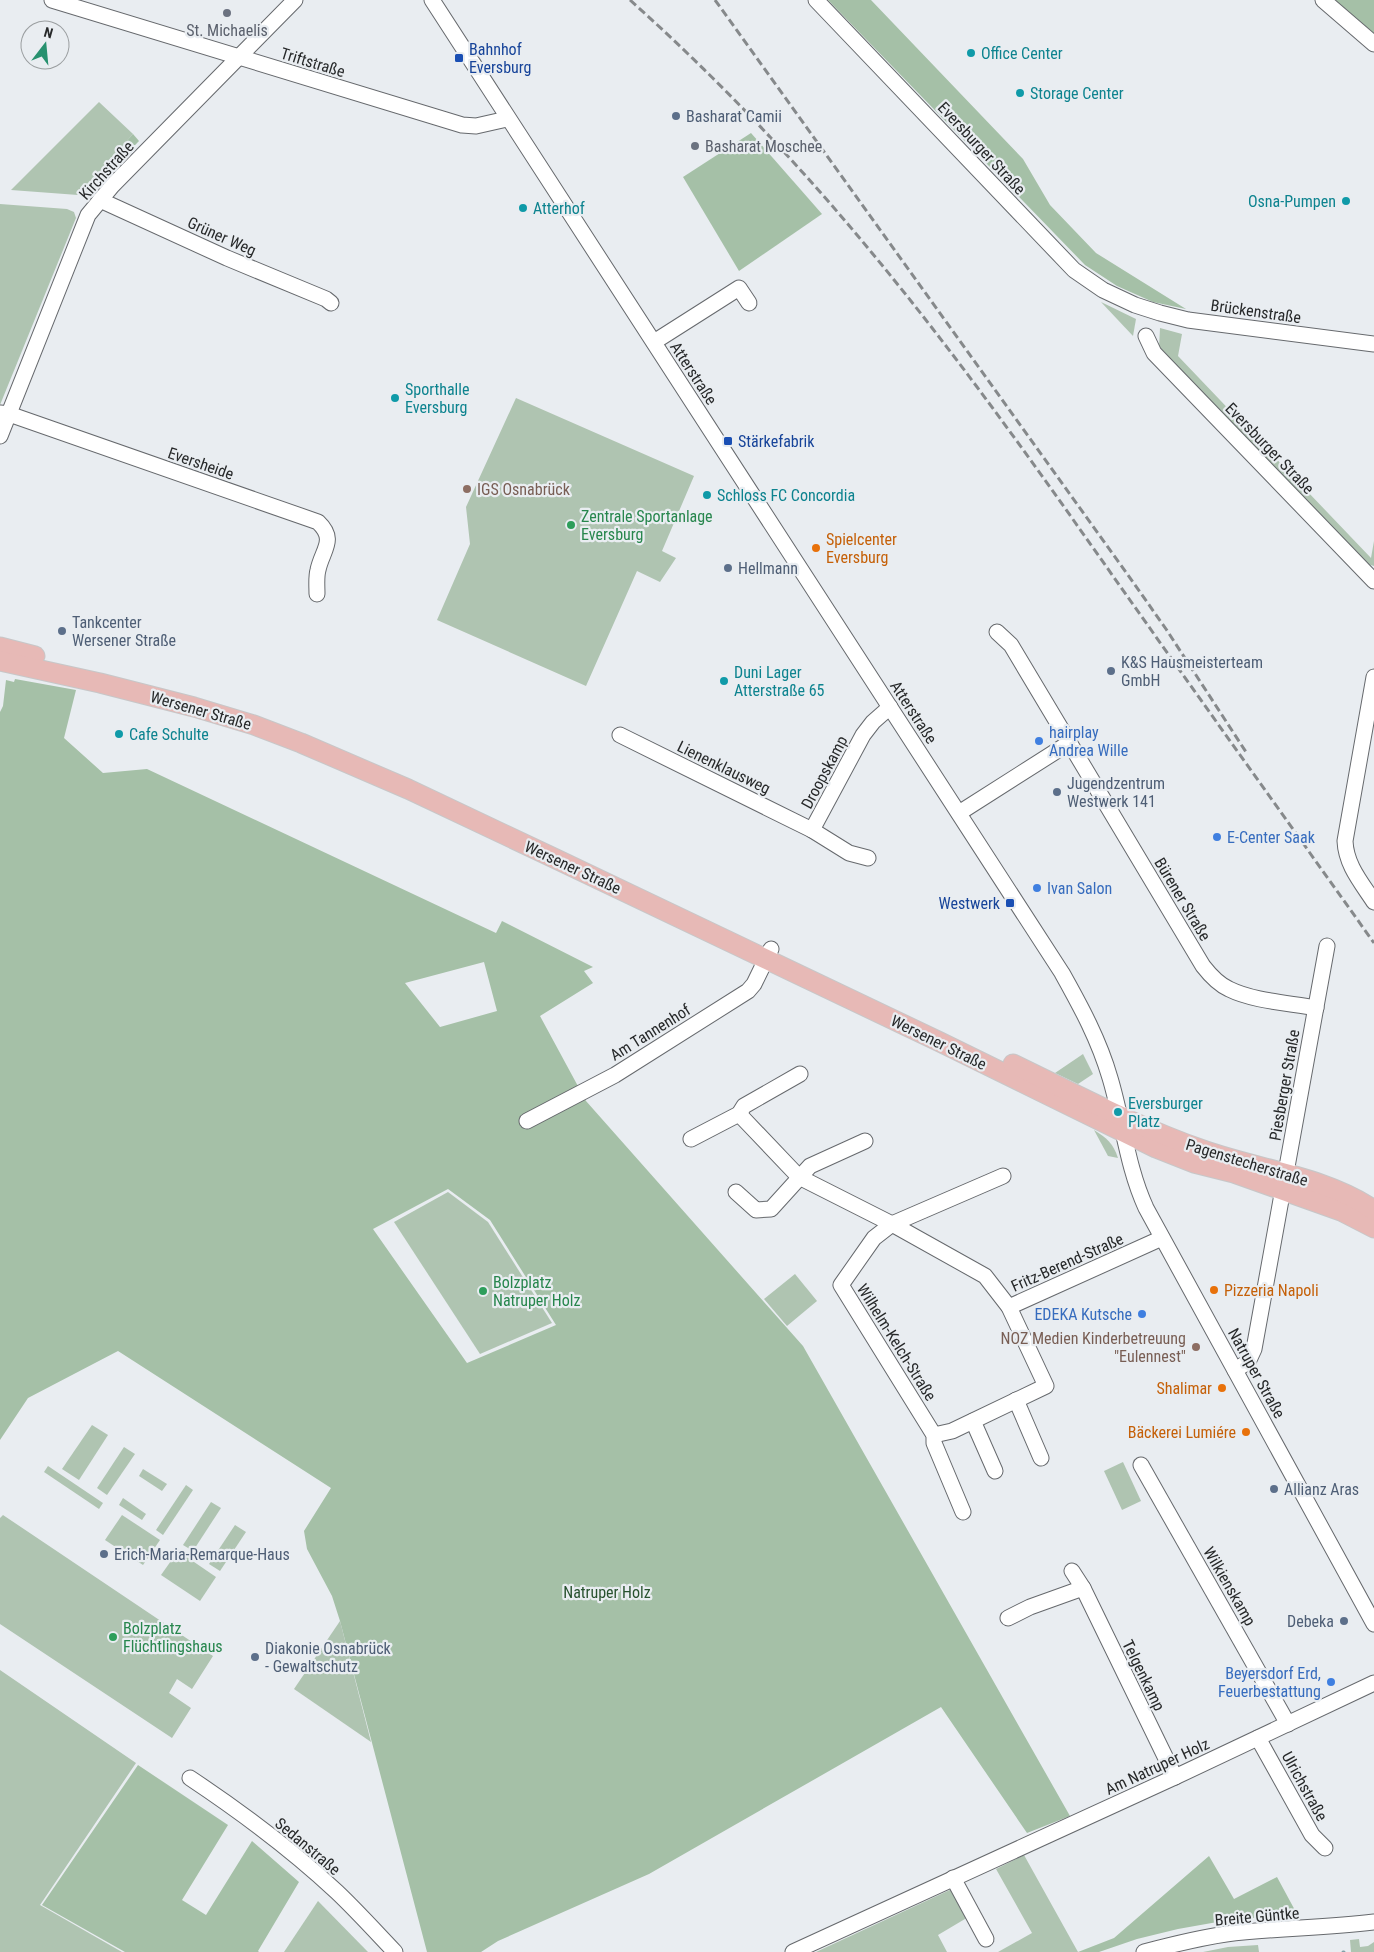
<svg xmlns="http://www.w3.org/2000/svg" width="1374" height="1952" viewBox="0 0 1374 1952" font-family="'Roboto Condensed',sans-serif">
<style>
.green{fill:#afc4b1}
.forest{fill:#a5c0a7;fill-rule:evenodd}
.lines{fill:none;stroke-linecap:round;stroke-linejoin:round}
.stream{stroke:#83a1a7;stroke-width:3}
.minor-casing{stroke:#66696d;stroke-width:17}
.major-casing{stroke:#c7c7c8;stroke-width:21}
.minor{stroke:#fff;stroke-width:15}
.major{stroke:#e7b9b6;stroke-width:19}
.rail{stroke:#86898b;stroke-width:3;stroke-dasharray:8 4;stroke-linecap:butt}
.worship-dot{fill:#6b7280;stroke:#e9edf1;stroke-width:2}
.culture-dot{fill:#0f9aa8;stroke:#e9edf1;stroke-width:2}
.transit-dot{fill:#1a4fb4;stroke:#e9edf1;stroke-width:2}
.service-dot{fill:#5c6f8a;stroke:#e9edf1;stroke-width:2}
.education-dot{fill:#8d6e63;stroke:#e9edf1;stroke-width:2}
.leisure-dot{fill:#2e9e5b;stroke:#e9edf1;stroke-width:2}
.food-dot{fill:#e8710a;stroke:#e9edf1;stroke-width:2}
.shop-dot{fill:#3f7fe0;stroke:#e9edf1;stroke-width:2}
.labels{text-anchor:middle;stroke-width:4.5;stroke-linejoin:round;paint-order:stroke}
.worship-label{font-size:16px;fill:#5b616d;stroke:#e9edf1}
.transit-label{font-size:16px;fill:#164399;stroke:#e9edf1;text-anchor:start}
.culture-label{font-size:16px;fill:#0d838f;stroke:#e9edf1;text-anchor:start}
.street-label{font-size:16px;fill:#27292a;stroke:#e9edf1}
.service-label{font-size:16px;fill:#4e5e75;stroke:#e9edf1;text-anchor:start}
.education-label{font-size:16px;fill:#785e54;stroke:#e9edf1;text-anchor:start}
.leisure-label{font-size:16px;fill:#27864d;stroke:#e9edf1;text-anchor:start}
.food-label{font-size:16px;fill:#c56008;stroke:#e9edf1;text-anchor:start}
.shop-label{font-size:16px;fill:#366cbe;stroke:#e9edf1;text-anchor:start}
.park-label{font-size:16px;fill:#28522f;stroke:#e9edf1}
</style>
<rect width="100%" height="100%" fill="#e9edf1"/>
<g class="green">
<path d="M99 102 133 134 78 195 11 190Z"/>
<path d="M0 204 67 209 74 212 76 218 0 405Z"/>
<path d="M1101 302 1136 319 1133 336Z"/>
<path d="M1160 328 1182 334 1178 356 1371 558 1374 541V566L1364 563 1159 348Z"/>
<path d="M516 398 694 476 662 551 676 558 660 582 637 571 586 686 437 620 470 544 466 507Z"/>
<path d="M1083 1054 1093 1074 1078 1084 1055 1073Z"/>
<path d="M1094 1130C1107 1138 1113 1143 1118 1158L1108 1156Z"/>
<path d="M448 1192 488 1222 552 1323 480 1354 394 1222Z"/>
<path d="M795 1274 817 1301 787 1326 764 1299Z"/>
<path d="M92 1425 108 1435 79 1480 62 1469Z"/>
<path d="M124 1447 135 1454 107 1495 97 1488Z"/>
<path d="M1123 1462 1141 1501 1122 1510 1104 1471Z"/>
<path d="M48 1466 103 1503 99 1509 44 1472Z"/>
<path d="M143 1469 167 1484 162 1491 139 1476Z"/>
<path d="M186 1485 193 1490 163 1535 156 1530Z"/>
<path d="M123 1498 146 1514 142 1520 119 1505Z"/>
<path d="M211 1502 221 1508 193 1551 183 1545Z"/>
<path d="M3 1515 213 1656 192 1689 177 1679 169 1693 191 1708 172 1738 0 1624V1518Z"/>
<path d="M122 1515 160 1540 143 1565 105 1540Z"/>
<path d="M235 1525 246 1532 220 1571 209 1564Z"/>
<path d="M178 1551 216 1577 200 1601 161 1575Z"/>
<path d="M340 1621 371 1742 294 1689Z"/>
<path d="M0 1670 136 1763 40 1905 122 1952H0Z"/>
<path d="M1024 1855 1078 1952H998L1032 1933 996 1869Z"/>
<path d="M954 1888 970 1916 938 1935 947 1952H816Z"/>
<path d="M318 1901 368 1952H284Z"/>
<path d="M1359 1939 1360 1947 1368 1946 1374 1942V1952H1351L1350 1940Z"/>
<path d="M1258 1945 1259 1952H1203L1228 1947Z"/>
</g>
<g class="forest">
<path d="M828 0H871L1023 159 1050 205 1096 253 1186 309 1153 302 1117 286 1085 265Z"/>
<path d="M1335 0H1374V34Z"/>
<path d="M751 133 822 214 739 271 683 177Z"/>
<path d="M133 134 139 141 87 195H78Z"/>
<path d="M15 679 76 690 64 738 103 773 147 769 496 933 502 921 593 967 584 971 593 983 540 1016 586 1101 803 1346 1070 1816 1027 1833 941 1707 649 1874 498 1941 481 1952H427L340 1621 332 1596 307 1549 304 1531 331 1488 118 1351 28 1398 0 1440V712L3 706 6 680 14 682ZM484 962 497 1011 440 1027 405 983ZM448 1189 490 1220 556 1325 467 1363 373 1229Z"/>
<path d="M138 1765 228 1825 182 1900 206 1915 252 1841 299 1882 258 1951 259 1952H125L42 1905Z"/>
<path d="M1209 1856 1234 1899 1277 1877 1297 1914 1223 1921 1178 1929 1137 1939 1099 1952H1078L1114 1938Z"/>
</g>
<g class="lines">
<path class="stream" d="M1343 1952H1344"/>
<g class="minor-casing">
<g id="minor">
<path d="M52 0 462 125 476 126 507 119"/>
<path d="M432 0 1062 973C1081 1007 1099 1040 1110 1078 1123 1121 1127 1167 1146 1208L1374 1624"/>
<path d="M816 0 1074 270 1103 290 1135 305 1160 313 1188 320 1374 344"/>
<path d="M1323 0 1374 44"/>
<path d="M100 200 227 258 326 299 331 303"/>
<path d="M1146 336 1154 353 1374 581"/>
<path d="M654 342 739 288 749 303"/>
<path d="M0 413 9 414 318 522C337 540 322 550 318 570 316 577 317 586 317 594"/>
<path d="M0 436 88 215 112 186 295 0"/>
<path d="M997 632 1011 645 1203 966C1210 975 1218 984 1229 989 1253 1001 1289 1003 1316 1008"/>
<path d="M1374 677 1345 841C1346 865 1361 882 1374 902"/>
<path d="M620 735 812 830"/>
<path d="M959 813 1069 743"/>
<path d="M868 858 849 853 812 830 863 735 873 722 890 707"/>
<path d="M739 1114 799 1177 892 1224 985 1276 1009 1307 1046 1386 952 1431 934 1435"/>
<path d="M527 1121 615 1075 748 991 754 984 771 949"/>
<path d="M691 1139 739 1114 744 1106 800 1074"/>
<path d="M736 1192 756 1210 771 1209 810 1166 865 1141"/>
<path d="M1009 1307 1162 1238"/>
<path d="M1235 1370 1248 1362 1254 1349 1327 946"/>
<path d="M1016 1400 1041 1458"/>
<path d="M973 1421 995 1471"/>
<path d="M1141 1465 1288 1724"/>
<path d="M963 1512 934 1443V1435L841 1285 874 1238 892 1224 1003 1176"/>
<path d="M1072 1571 1083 1588 1175 1777"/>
<path d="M1008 1618 1030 1607 1083 1588"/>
<path d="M1258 1738 1312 1835 1325 1848"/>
<path d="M190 1778C241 1812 292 1850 337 1892 357 1911 376 1932 395 1952"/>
<path d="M953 1878 986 1939"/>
<path d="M793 1952 1175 1777 1374 1683"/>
<path d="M1144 1952C1171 1945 1198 1938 1226 1934 1275 1928 1325 1928 1374 1922"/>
</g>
</g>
<g class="major-casing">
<g id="major">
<path d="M0 647 35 656"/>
<path d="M0 661 100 683 194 707 254 725 301 743 408 789 556 859 940 1042 1156 1148 1194 1163 1234 1173 1341 1211 1374 1228"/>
<path d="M1013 1064C1075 1094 1137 1127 1203 1150 1259 1170 1324 1176 1374 1210"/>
</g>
</g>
<use href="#minor" class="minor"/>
<use href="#major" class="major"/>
<g class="rail">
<path d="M630 0C717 78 798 163 872 253 965 365 1048 484 1132 603 1212 716 1293 829 1374 943"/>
<path d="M715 0 1128 575 1166 629 1246 752"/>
</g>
</g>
<g class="worship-dot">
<circle cx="227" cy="13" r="5"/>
<circle cx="695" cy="146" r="5"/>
</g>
<g class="culture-dot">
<circle cx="971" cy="53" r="5"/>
<circle cx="1020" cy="93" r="5"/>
<circle cx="1346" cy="201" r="5"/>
<circle cx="523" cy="208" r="5"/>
<circle cx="395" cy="398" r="5"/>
<circle cx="707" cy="495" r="5"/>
<circle cx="724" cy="681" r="5"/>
<circle cx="119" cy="734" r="5"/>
<circle cx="1118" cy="1112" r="5"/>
</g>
<g class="transit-dot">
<rect x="454" y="53" width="10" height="10" rx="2.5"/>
<rect x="723" y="436" width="10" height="10" rx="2.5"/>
<rect x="1005" y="898" width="10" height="10" rx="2.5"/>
</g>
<g class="service-dot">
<circle cx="676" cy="116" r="5"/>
<circle cx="728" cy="568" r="5"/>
<circle cx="62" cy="631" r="5"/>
<circle cx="1111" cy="671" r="5"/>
<circle cx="1057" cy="792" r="5"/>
<circle cx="1274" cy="1489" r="5"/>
<circle cx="104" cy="1554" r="5"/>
<circle cx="1344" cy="1621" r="5"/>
<circle cx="255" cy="1657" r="5"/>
</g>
<g class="education-dot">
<circle cx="467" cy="489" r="5"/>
<circle cx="1196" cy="1347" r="5"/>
</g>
<g class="leisure-dot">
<circle cx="571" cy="525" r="5"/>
<circle cx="483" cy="1291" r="5"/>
<circle cx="113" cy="1637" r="5"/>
</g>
<g class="food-dot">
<circle cx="816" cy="548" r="5"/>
<circle cx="1214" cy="1290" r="5"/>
<circle cx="1222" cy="1388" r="5"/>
<circle cx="1246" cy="1432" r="5"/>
</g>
<g class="shop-dot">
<circle cx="1039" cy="741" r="5"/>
<circle cx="1217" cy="837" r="5"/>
<circle cx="1037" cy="888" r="5"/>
<circle cx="1142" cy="1314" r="5"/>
<circle cx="1331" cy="1682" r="5"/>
</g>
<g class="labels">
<g class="worship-label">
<text x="227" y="36">St. Michaelis</text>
<text x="705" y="152" text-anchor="start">Basharat Moschee</text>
</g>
<g class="transit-label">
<text x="469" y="55">Bahnhof<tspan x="469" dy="18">Eversburg</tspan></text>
<text x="738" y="447">Stärkefabrik</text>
<text x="1000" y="909" text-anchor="end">Westwerk</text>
</g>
<g class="culture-label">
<text x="981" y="59">Office Center</text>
<text x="1030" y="99">Storage Center</text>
<text x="1336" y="207" text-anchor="end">Osna-Pumpen</text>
<text x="533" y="214">Atterhof</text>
<text x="405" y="395">Sporthalle<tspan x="405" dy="18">Eversburg</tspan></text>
<text x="717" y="501">Schloss FC Concordia</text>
<text x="734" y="678">Duni Lager<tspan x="734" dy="18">Atterstraße 65</tspan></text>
<text x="129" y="740">Cafe Schulte</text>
<text x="1128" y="1109">Eversburger<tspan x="1128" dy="18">Platz</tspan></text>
</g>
<g class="street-label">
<text transform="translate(313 62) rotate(17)" y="6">Triftstraße</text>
<text transform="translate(982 148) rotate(47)" y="6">Eversburger Straße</text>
<text transform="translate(106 170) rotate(-48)" y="6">Kirchstraße</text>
<text transform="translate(222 236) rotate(24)" y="6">Grüner Weg</text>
<text transform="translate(1256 311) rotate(8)" y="6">Brückenstraße</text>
<text transform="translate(694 373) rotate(57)" y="6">Atterstraße</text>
<text transform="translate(1270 448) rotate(46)" y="6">Eversburger Straße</text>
<text transform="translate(201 463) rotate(19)" y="6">Eversheide</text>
<text transform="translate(201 710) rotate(16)" y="6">Wersener Straße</text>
<text transform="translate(914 712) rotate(57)" y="6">Atterstraße</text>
<text transform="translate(724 767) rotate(26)" y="6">Lienenklausweg</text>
<text transform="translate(824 772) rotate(-62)" y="6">Droopskamp</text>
<text transform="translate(573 867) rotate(25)" y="6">Wersener Straße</text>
<text transform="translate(1183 899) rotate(59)" y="6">Bürener Straße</text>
<text transform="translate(650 1032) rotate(-32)" y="6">Am Tannenhof</text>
<text transform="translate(939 1042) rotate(26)" y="6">Wersener Straße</text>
<text transform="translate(1284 1085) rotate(-80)" y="6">Piesberger Straße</text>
<text transform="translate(1247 1162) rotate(17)" y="6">Pagenstecherstraße</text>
<text transform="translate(1067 1262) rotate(-24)" y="6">Fritz-Berend-Straße</text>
<text transform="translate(897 1342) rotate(58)" y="6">Wilhelm-Kelch-Straße</text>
<text transform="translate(1257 1373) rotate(61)" y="6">Natruper Straße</text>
<text transform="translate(1230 1586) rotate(60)" y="6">Wilkienskamp</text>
<text transform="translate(1144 1675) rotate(64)" y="6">Telgenkamp</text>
<text transform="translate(1157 1766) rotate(-25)" y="6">Am Natruper Holz</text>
<text transform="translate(1305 1786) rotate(61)" y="6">Ulrichstraße</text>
<text transform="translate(308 1846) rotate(40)" y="6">Sedanstraße</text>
<text transform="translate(1257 1916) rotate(-5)" y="6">Breite Güntke</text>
</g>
<g class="service-label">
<text x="686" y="122">Basharat Camii</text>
<text x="738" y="574">Hellmann</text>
<text x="72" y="628">Tankcenter<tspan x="72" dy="18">Wersener Straße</tspan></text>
<text x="1121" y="668">K&amp;S Hausmeisterteam<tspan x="1121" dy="18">GmbH</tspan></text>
<text x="1067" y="789">Jugendzentrum<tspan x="1067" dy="18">Westwerk 141</tspan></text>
<text x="1284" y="1495">Allianz Aras</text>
<text x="114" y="1560">Erich-Maria-Remarque-Haus</text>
<text x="1334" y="1627" text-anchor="end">Debeka</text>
<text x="265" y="1654">Diakonie Osnabrück<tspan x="265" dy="18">- Gewaltschutz</tspan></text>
</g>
<g class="education-label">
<text x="477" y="495">IGS Osnabrück</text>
<text x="1186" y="1344" text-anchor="end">NOZ Medien Kinderbetreuung<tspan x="1186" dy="18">"Eulennest"</tspan></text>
</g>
<g class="leisure-label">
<text x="581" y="522">Zentrale Sportanlage<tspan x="581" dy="18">Eversburg</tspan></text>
<text x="493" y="1288">Bolzplatz<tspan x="493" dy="18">Natruper Holz</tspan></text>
<text x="123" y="1634">Bolzplatz<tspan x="123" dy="18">Flüchtlingshaus</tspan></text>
</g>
<g class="food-label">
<text x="826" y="545">Spielcenter<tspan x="826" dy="18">Eversburg</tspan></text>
<text x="1224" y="1296">Pizzeria Napoli</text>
<text x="1212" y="1394" text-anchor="end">Shalimar</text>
<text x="1236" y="1438" text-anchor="end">Bäckerei Lumiére</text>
</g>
<g class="shop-label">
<text x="1049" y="738">hairplay<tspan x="1049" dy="18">Andrea Wille</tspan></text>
<text x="1227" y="843">E-Center Saak</text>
<text x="1047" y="894">Ivan Salon</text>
<text x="1132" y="1320" text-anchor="end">EDEKA Kutsche</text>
<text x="1321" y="1679" text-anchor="end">Beyersdorf Erd,<tspan x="1321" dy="18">Feuerbestattung</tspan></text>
</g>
<g class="park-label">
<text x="607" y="1598">Natruper Holz</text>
</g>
</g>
<g transform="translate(45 45) rotate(16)"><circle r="24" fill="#e9edf1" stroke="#9b9fa1"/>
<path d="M0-4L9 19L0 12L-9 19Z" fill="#27916f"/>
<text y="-8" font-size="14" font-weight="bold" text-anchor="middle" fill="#27292a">N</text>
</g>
</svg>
